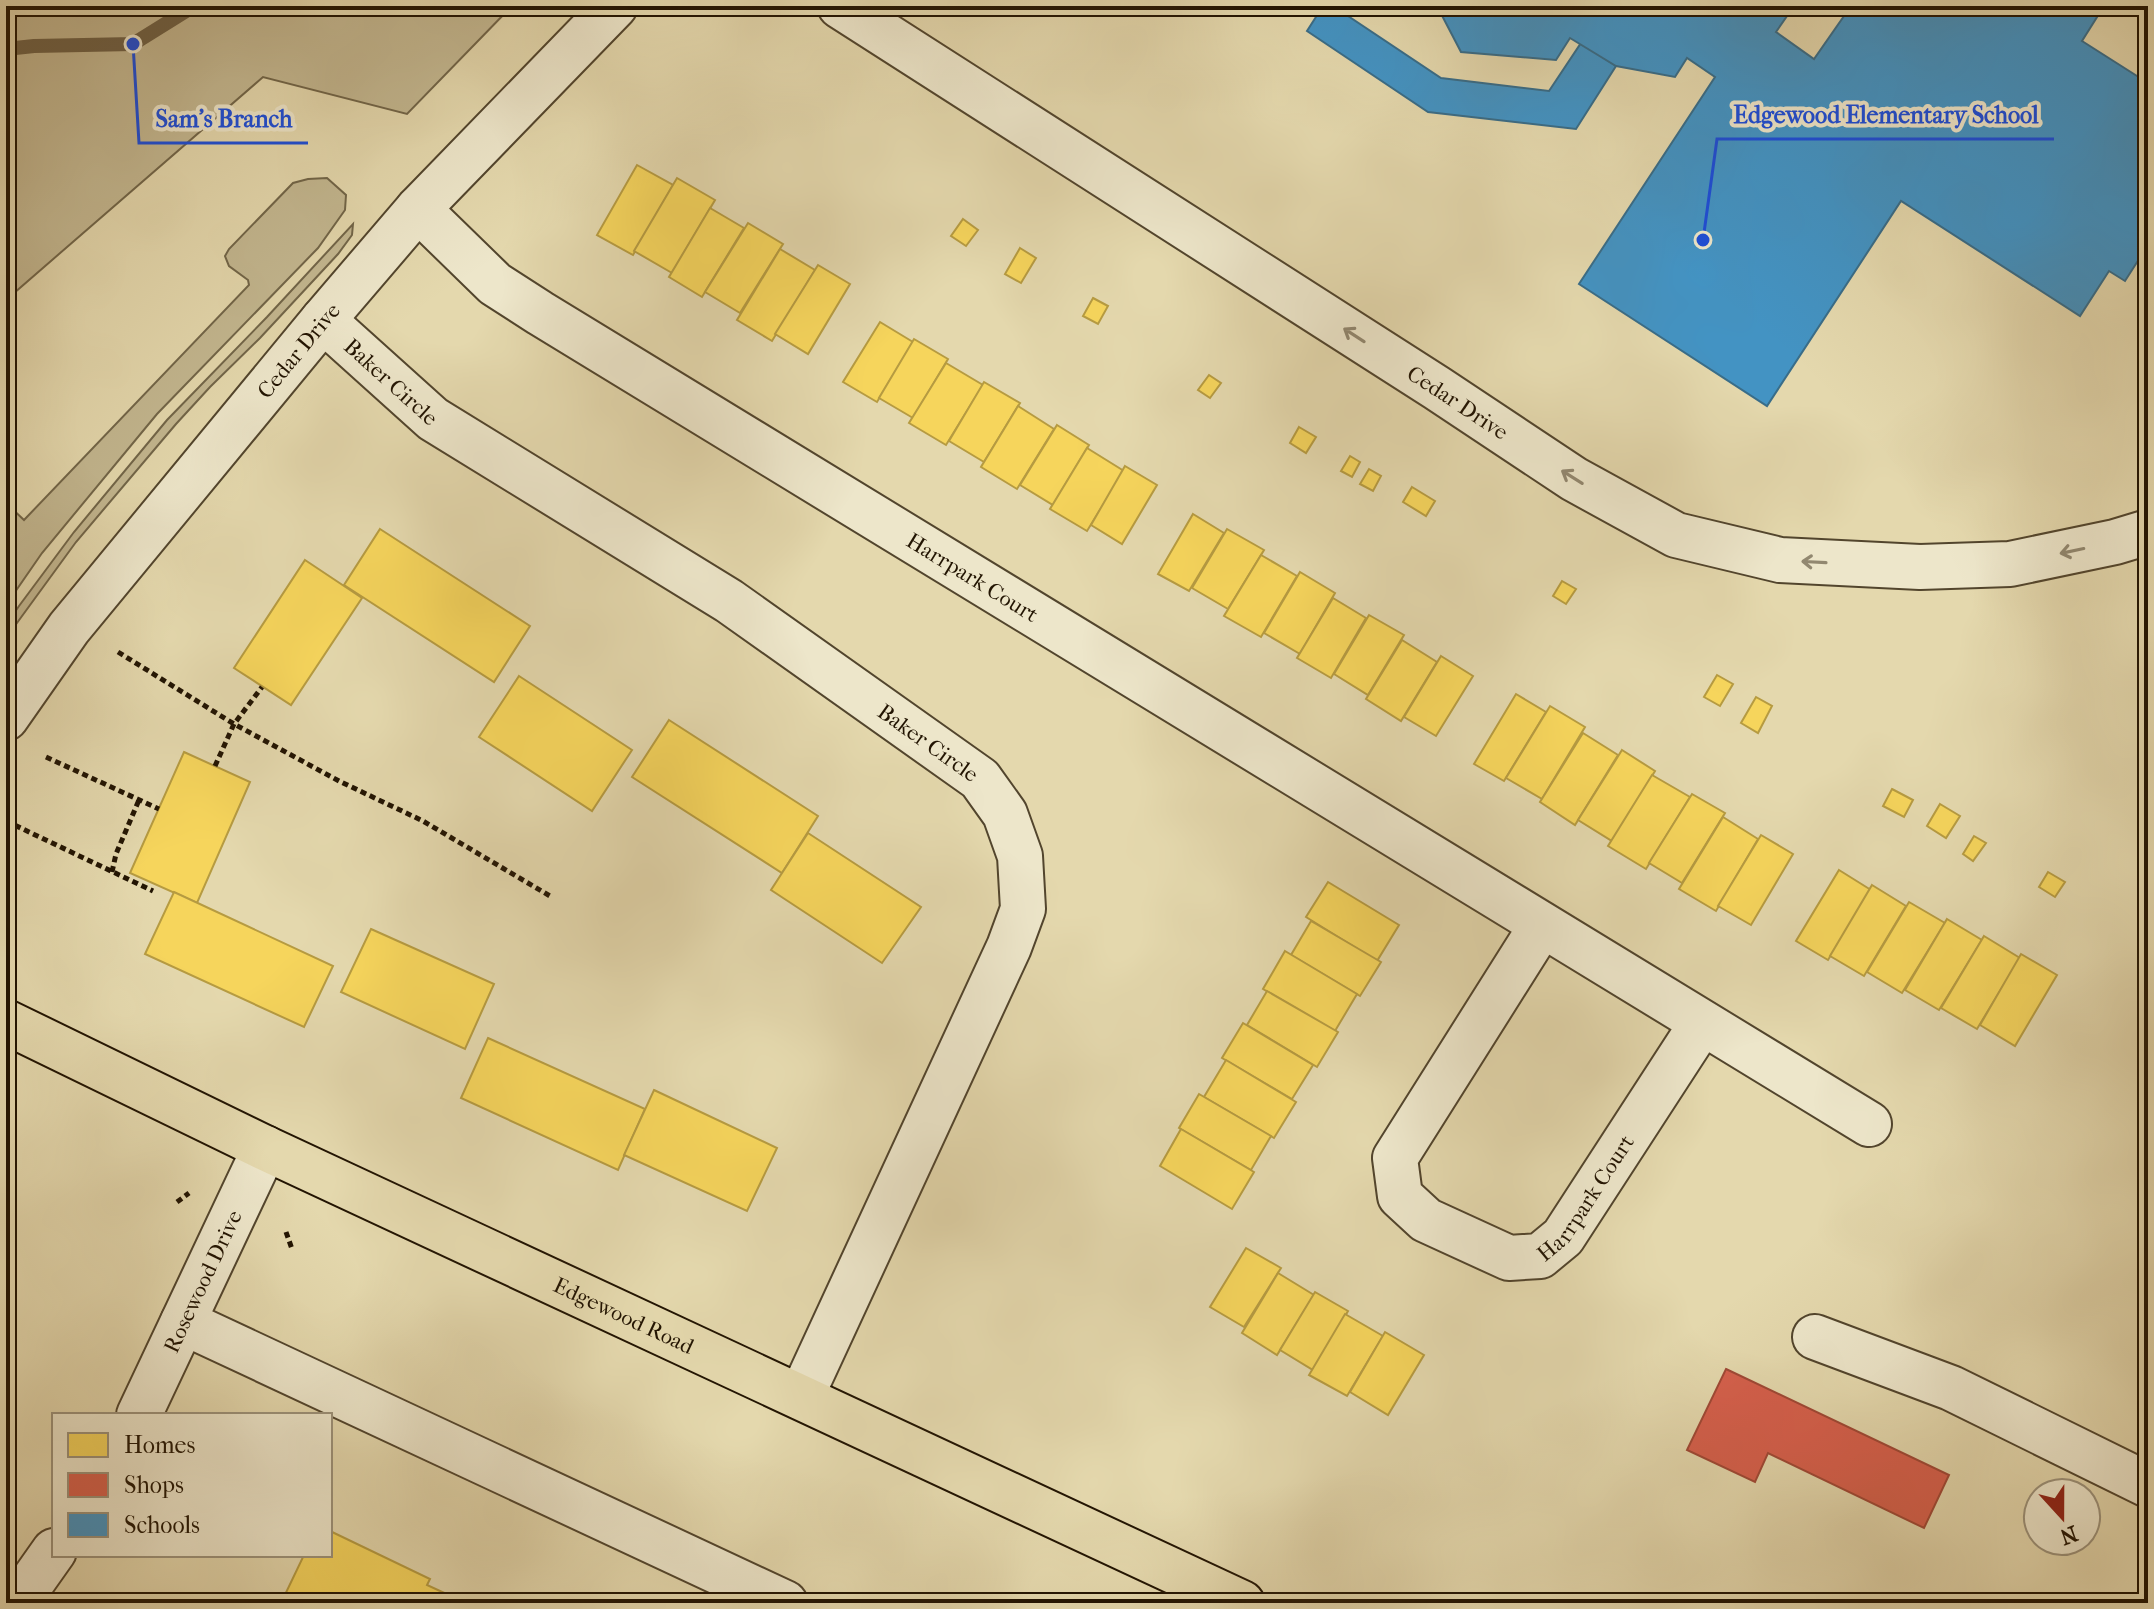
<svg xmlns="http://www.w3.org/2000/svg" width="2154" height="1609" viewBox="0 0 2154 1609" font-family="'IM FELL French Canon',serif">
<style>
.green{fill:#c3b790;stroke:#726649;stroke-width:2}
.homes{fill:#f6d55c;stroke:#b69b41;stroke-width:2}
.shops{fill:#d6604d;stroke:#a04936;stroke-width:2}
.schools{fill:#4393c3;stroke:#396d89;stroke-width:2}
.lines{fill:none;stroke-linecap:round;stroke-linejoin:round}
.stream{stroke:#6f6146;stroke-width:14}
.minor-casing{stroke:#52452d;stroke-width:48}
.major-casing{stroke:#221402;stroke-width:48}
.path{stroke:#221402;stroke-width:5;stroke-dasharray:6 4;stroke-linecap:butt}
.minor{stroke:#ede6ca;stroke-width:44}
.major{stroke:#e4d8ad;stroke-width:44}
.oneway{stroke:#928870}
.labels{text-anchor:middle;stroke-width:8;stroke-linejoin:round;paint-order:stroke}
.street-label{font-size:22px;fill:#221402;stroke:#ede6ca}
.leader{fill:none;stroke:#1d4ed8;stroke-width:3}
.callout-dot{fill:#1d4ed8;stroke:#ede6ca;stroke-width:3}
.callout-label{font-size:24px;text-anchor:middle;font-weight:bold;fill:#1d4ed8;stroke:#ede6ca;stroke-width:8;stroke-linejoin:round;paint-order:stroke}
</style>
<rect width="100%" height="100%" fill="#e4d8ad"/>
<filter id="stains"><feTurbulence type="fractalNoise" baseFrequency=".0025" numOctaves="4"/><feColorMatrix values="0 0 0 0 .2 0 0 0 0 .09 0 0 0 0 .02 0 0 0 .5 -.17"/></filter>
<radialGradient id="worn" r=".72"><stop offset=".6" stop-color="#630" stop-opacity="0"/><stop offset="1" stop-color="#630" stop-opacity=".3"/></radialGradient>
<g class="green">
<path d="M6 6H512L407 114 263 77 6 300Z"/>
<path d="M327 178 346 195 345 210 318 248 157 414 42 553 6 605V503L24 520 249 285 248 280 229 266 225 256 229 249 293 183 308 179Z"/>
<path d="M353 224 352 235 338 254 260 338 210 387 176 424 76 542 6 638V625L19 606 74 532 167 420 267 317Z"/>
</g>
<g class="homes">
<path d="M637 165 673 185 633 255 597 235Z"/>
<path d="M677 178 715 200 672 273 634 251Z"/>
<path d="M710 208 744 228 702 297 669 277Z"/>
<path d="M963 219 978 230 966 246 951 236Z"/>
<path d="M748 223 783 244 740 313 705 292Z"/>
<path d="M1020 248 1036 258 1021 283 1005 274Z"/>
<path d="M780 249 815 270 772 341 737 320Z"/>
<path d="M818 265 850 284 808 354 775 334Z"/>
<path d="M1093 298 1108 306 1098 324 1083 316Z"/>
<path d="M880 322 913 342 877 402 843 382Z"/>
<path d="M914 339 948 359 913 418 879 398Z"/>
<path d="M946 363 983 385 946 445 909 423Z"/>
<path d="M1209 375 1221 383 1210 398 1198 390Z"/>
<path d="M984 382 1020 403 984 462 949 441Z"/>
<path d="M1018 406 1054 429 1017 489 981 467Z"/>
<path d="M1057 425 1089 445 1053 505 1020 485Z"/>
<path d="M1299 427 1316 437 1306 453 1290 443Z"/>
<path d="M1087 448 1124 471 1087 531 1050 509Z"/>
<path d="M1350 456 1360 462 1352 477 1341 471Z"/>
<path d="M1125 466 1157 485 1122 544 1091 525Z"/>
<path d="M1369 469 1381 476 1373 491 1360 484Z"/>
<path d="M1412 487 1435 501 1426 516 1403 502Z"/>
<path d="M1193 514 1224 533 1189 591 1158 574Z"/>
<path d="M380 529 530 626 494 682 344 585Z"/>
<path d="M1227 529 1264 550 1228 609 1192 588Z"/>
<path d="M1261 555 1297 576 1261 637 1224 616Z"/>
<path d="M305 560 362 598 291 705 234 668Z"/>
<path d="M1300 572 1335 593 1300 654 1264 633Z"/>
<path d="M1562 581 1576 589 1566 604 1553 596Z"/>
<path d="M1333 598 1366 618 1331 678 1297 658Z"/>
<path d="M1369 615 1404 635 1368 695 1334 674Z"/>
<path d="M1402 640 1437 662 1401 721 1366 699Z"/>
<path d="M1441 656 1473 676 1436 736 1404 717Z"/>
<path d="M1717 675 1733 684 1720 706 1704 697Z"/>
<path d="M519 676 632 750 592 811 479 737Z"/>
<path d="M1516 694 1546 712 1504 781 1474 764Z"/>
<path d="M1756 697 1772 706 1758 733 1741 723Z"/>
<path d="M1550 706 1585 727 1542 799 1506 778Z"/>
<path d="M669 720 818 816 782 873 632 777Z"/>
<path d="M1583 733 1618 755 1575 825 1540 802Z"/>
<path d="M1622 750 1655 771 1612 841 1578 820Z"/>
<path d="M184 752 250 782 197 903 130 873Z"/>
<path d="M1652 775 1690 797 1646 869 1608 846Z"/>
<path d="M1892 789 1913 800 1904 817 1883 806Z"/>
<path d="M1692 794 1725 813 1682 883 1649 863Z"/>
<path d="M1940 804 1960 816 1946 838 1927 826Z"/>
<path d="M1723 817 1758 839 1716 911 1679 889Z"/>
<path d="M808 833 921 907 882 963 771 890Z"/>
<path d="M1761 835 1793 854 1751 925 1718 906Z"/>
<path d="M1974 836 1986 843 1973 861 1963 854Z"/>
<path d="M1839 870 1871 890 1828 960 1796 941Z"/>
<path d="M2048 872 2065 882 2055 897 2039 887Z"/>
<path d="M1328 882 1399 925 1377 961 1306 917Z"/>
<path d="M1872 885 1906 906 1864 976 1830 956Z"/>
<path d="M174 892 333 966 304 1027 145 954Z"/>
<path d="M1909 902 1945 923 1902 993 1867 972Z"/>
<path d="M1947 919 1982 940 1939 1010 1905 990Z"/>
<path d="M1311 921 1381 962 1360 996 1291 955Z"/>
<path d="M371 929 494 984 465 1049 341 992Z"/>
<path d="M1984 936 2020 958 1977 1029 1941 1008Z"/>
<path d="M1285 951 1357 994 1335 1031 1263 989Z"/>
<path d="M2021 954 2057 975 2015 1046 1980 1025Z"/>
<path d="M1267 991 1338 1032 1317 1067 1247 1025Z"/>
<path d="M1243 1023 1313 1065 1292 1099 1222 1058Z"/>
<path d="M488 1038 645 1109 618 1170 461 1098Z"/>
<path d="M1226 1060 1296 1102 1274 1138 1204 1097Z"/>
<path d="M654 1090 777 1148 747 1211 624 1155Z"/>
<path d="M1199 1094 1271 1136 1251 1170 1179 1128Z"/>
<path d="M1181 1129 1254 1172 1232 1209 1160 1166Z"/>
<path d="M1246 1248 1281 1268 1244 1327 1210 1307Z"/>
<path d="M1278 1273 1314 1295 1277 1355 1242 1333Z"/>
<path d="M1315 1292 1348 1311 1313 1370 1280 1350Z"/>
<path d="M1345 1314 1383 1336 1347 1396 1309 1375Z"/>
<path d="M1385 1332 1424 1355 1388 1415 1350 1392Z"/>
<path d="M330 1531 430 1579 427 1585 466 1603H281L304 1555H330Z"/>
</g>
<path class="shops" d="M1726 1369 1949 1475 1924 1528 1768 1453 1755 1482 1687 1450Z"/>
<g class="schools">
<path d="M1323 6H1333L1441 78 1549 91 1581 43 1616 66 1576 129 1428 112 1307 31Z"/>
<path d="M1437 6H1794L1776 32 1814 59 1851 6H2104L2082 41 2148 83V245L2125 281 2109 271 2080 316 1901 201 1767 406 1579 284 1715 77 1687 58 1675 77 1616 66 1570 38 1556 60 1461 52Z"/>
</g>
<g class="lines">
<path class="stream" d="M6 49 34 46 133 44 194 6"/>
<g class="minor-casing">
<g id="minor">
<path id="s1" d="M840 6 1437 388 1574 479 1676 535 1780 560 1920 567 2010 564 2115 542 2148 532"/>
<path id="s2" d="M418 209 495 284 540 313 1869 1124"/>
<path id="s3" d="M323 320 433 419 729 601 980 779 1005 814 1020 856 1023 909 1009 947 801 1397"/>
<path id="s4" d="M6 718 69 628 323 320 418 209 615 6"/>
<path id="s5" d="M1542 925 1395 1158 1400 1196 1426 1220 1509 1258 1540 1256 1563 1237 1702 1023"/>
<path d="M183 1322 785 1603"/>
<path d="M1815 1337 1951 1388 2148 1485"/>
<path id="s6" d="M139 1415 265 1148"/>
<path d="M10 1603 30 1585 54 1551"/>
</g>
</g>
<g class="major-casing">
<g id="major">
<path id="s7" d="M6 1022 265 1148 1242 1603"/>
</g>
</g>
<g class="path">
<path d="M118 652 234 724 339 781 423 821 550 896"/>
<path d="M46 757 159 809"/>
<path d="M215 766 234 724 262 687"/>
<path d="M6 821 153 891"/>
<path d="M112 872 116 854 139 800"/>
<path d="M177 1202 189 1193"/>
<path d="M286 1232 292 1249"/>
</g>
<use href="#minor" class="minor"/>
<use href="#major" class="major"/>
</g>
<defs><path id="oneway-shaft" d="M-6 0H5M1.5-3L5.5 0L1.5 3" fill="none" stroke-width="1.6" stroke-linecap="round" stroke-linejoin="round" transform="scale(2)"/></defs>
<g class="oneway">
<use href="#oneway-shaft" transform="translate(1354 335) rotate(-147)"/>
<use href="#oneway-shaft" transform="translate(1572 477) rotate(-148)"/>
<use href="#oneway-shaft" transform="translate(2072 551) rotate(168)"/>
<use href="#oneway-shaft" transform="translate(1814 562) rotate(-177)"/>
</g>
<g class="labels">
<g class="street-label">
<text dy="8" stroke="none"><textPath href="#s4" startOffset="470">Cedar Drive</textPath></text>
<text dy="8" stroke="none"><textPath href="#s3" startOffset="92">Baker Circle</textPath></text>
<text dy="8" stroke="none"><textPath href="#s1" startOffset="734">Cedar Drive</textPath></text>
<text dy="8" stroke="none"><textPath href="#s2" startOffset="668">Harrpark Court</textPath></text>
<text dy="8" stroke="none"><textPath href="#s3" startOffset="740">Baker Circle</textPath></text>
<text dy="8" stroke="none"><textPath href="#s5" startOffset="546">Harrpark Court</textPath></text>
<text dy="8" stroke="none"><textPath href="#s6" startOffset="148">Rosewood Drive</textPath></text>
<text dy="8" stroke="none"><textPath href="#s7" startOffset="684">Edgewood Road</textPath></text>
</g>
</g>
<path class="leader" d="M1703 240L1717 139H2054M133 44L139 143H308"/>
<g class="callout-dot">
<circle cx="1703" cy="240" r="8"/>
<circle cx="133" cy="44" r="8"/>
</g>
<g class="callout-label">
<text x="1886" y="123">Edgewood Elementary School</text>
<text x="224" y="127">Sam's Branch</text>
</g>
<rect width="2154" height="1609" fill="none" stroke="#e4d8ad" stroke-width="32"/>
<rect x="8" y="8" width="2138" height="1593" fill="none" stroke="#221402" stroke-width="4"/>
<rect x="16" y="16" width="2122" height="1577" fill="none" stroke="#221402" stroke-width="2"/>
<rect x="52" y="1413" width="280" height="144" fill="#ede6ca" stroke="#9c927a" stroke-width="2"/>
<rect x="68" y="1433" width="40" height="24" fill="#f6d55c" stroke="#9c927a" stroke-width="2"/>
<text x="124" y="1453" font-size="24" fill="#221402">Homes</text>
<rect x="68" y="1473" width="40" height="24" fill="#d6604d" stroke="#9c927a" stroke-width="2"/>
<text x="124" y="1493" font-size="24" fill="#221402">Shops</text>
<rect x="68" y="1513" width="40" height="24" fill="#4393c3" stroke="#9c927a" stroke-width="2"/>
<text x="124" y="1533" font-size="24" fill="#221402">Schools</text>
<g transform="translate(2062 1517) rotate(159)"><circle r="38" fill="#ede6ca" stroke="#9c927a" stroke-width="2"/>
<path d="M0-6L14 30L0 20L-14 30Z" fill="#8f2418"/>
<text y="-12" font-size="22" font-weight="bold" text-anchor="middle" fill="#221402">N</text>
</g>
<rect width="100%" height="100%" filter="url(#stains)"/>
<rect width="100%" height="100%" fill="url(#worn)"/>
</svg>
